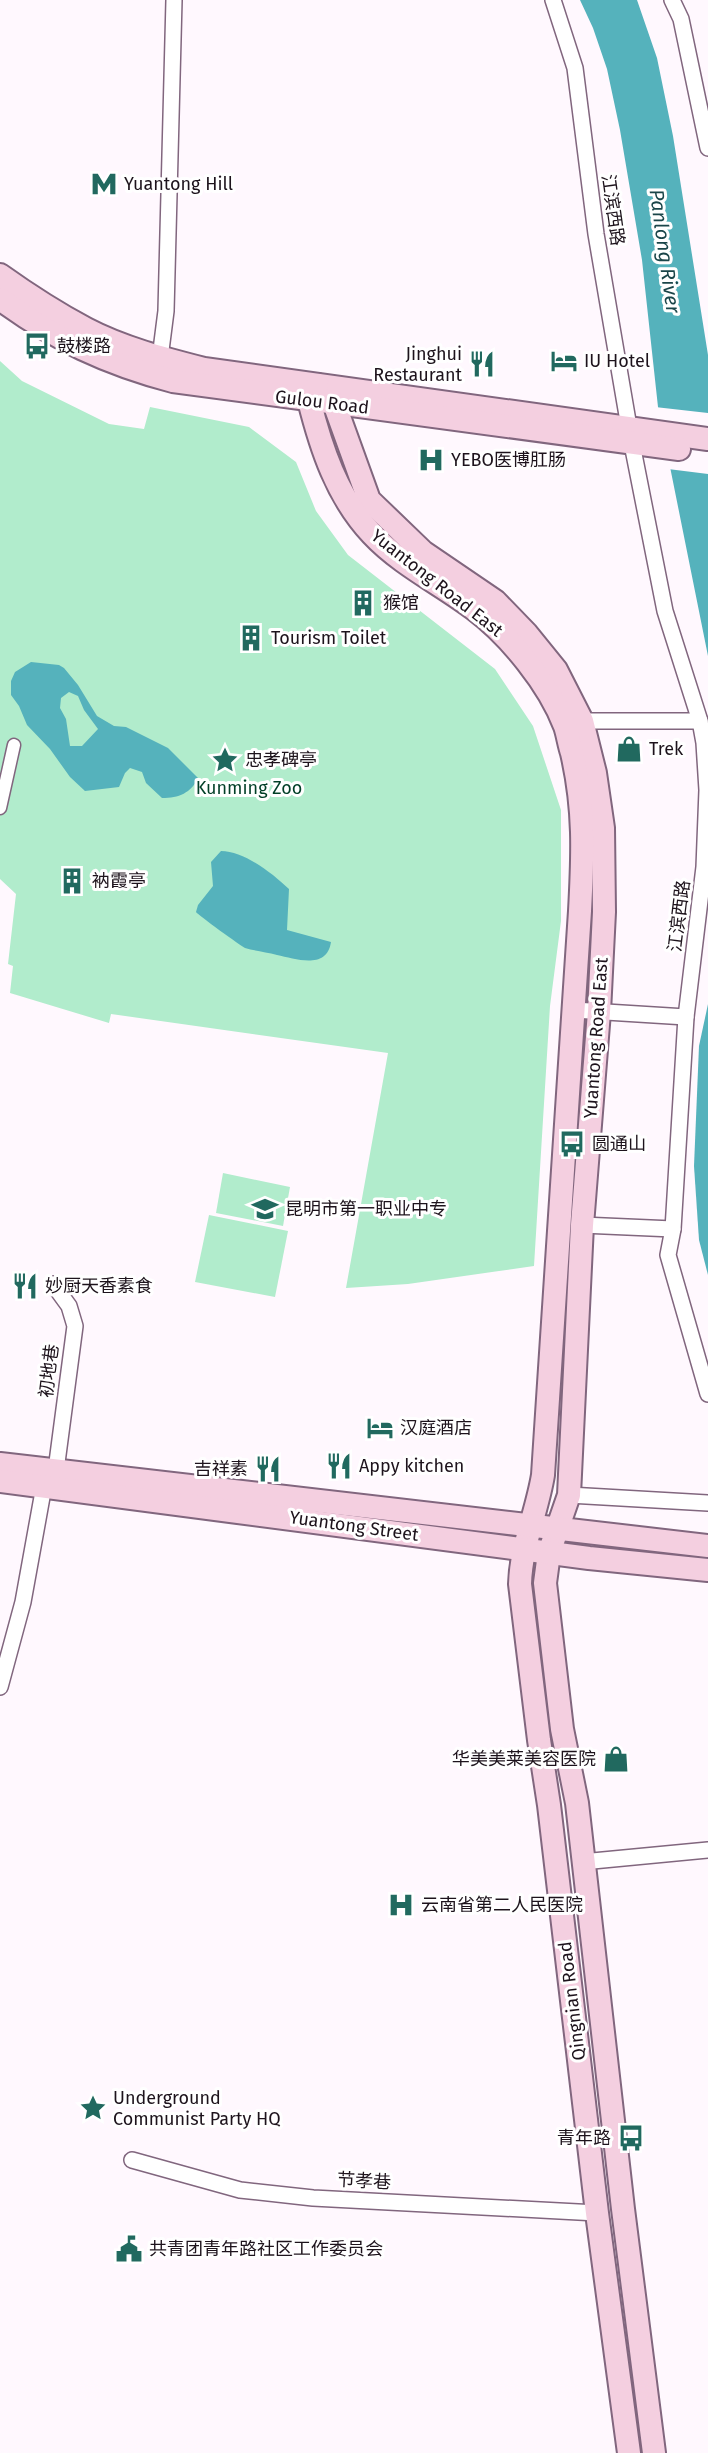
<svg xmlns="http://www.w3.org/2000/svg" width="708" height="2453" viewBox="0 0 708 2453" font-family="'Fira Sans','Noto Sans SC',sans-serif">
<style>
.green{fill:#b1eccc}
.water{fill:#55b2bc;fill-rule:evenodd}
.pier{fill:#fff8fe}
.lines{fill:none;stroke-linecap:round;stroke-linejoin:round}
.pedestrian-casing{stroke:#81667e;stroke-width:15}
.minor-casing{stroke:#81667e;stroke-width:18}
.secondary-casing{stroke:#81667e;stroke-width:26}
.pedestrian{stroke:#fff;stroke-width:12}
.minor{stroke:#fff;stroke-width:15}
.secondary{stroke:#f4cfe0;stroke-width:22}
.labels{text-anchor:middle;stroke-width:6;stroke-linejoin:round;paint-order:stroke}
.poi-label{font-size:18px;fill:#1d131c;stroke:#fff;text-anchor:start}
.street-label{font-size:18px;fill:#1d131c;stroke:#fff}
.park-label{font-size:18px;fill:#013f27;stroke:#fff}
.water-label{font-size:20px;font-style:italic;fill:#1a4549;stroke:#fff}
</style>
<rect width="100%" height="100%" fill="#fff8fe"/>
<g class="green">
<path d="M0 361 22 381 109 424 144 429 150 407 249 427 296 462 316 511 348 555 495 669 533 726 561 810V921L550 1006 534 1266 408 1284 346 1288 388 1053 111 1014 109 1023 10 993 13 966 8 964 16 894 0 879Z"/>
<path d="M223 1173 290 1187 283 1226 216 1213Z"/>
<path d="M209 1215 288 1231 275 1297 195 1282Z"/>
</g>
<g class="water">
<path d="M580 0H637L657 58 673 136 708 355V656L658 407 642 260 620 130 607 69 593 28Z"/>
<path d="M31 662 59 665 64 668 78 685 97 716 114 726 126 727 168 748 198 778C191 793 179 798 162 798L146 783 142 772 130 768 125 773 119 787 85 791 70 777 50 749 27 725 19 706 11 695V681L15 672ZM69 692 78 696 84 710 98 729 82 746H70L66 719 60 708 61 698Z"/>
<path d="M221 851C244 851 272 873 289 889L287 930 331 942C327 970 296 959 277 955 266 952 255 951 245 948 241 946 198 915 196 912L198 905 213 886 211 862Z"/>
<path d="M708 1004V1275L699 1240 694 1166 699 1046Z"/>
</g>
<path class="pier" d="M655 407 708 413V474L668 469Z"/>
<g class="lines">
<g class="pedestrian-casing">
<path id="pedestrian" d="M0 808 14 745"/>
</g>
<g class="minor-casing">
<g id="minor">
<path d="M553 0 575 68 596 234 629 427"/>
<path d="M672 0 681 19 708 148"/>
<path d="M160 358 166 311 174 0"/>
<path d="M632 444 665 611 700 721 704 743 707 790 704 867 686 1017 673 1229 668 1255 708 1394"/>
<path d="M582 721H700"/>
<path d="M574 1010 686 1017"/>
<path d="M582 1225 673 1229"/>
<path d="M53 1284 69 1306 75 1326 56 1470"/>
<path d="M569 1495 708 1503"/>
<path d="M0 1687 23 1602 44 1486"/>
<path d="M582 1862 708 1850"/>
<path d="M132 2160 240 2190 313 2198 597 2213"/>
</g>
</g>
<g class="secondary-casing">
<g id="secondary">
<path d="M0 275C28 295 56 313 86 329 122 348 165 359 204 369L708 439"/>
<path d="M0 299C54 339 108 364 173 381L679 449"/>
<path d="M317 385 334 403 369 500 423 552 495 601 526 633 556 670 582 721 595 773 603 828 604 912 599 1012 582 1225 569 1495 549 1553 545 1583 562 1729 577 1803 623 2209 654 2453"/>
<path d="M317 385 309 400C321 448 337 497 372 534 401 565 441 584 474 609 510 636 549 684 565 726 568 735 569 744 572 753 585 809 583 855 580 911L543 1475C537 1512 521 1546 520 1584L539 1740 549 1805 597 2213 629 2453"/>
<path d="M0 1464 708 1546"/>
<path d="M0 1481 589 1558 708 1570"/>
</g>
</g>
<use href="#pedestrian" class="pedestrian"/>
<use href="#minor" class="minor"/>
<use href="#secondary" class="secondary"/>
</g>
<defs>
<g id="metro-bare" transform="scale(2.07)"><path d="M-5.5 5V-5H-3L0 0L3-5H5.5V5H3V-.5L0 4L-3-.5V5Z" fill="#21695f" stroke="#fff" stroke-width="2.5" paint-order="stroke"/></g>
<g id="bus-bare" transform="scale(2.07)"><path d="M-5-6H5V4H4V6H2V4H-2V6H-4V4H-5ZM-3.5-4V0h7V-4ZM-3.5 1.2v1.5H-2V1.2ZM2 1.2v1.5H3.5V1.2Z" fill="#21695f" stroke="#fff" stroke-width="2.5" paint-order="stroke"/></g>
<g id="hotel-bare" transform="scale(2.07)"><path d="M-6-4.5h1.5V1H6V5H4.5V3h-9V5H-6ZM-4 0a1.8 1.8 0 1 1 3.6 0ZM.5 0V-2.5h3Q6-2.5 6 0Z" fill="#21695f" stroke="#fff" stroke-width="2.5" paint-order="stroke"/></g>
<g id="restaurant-bare" transform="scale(2.07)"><path d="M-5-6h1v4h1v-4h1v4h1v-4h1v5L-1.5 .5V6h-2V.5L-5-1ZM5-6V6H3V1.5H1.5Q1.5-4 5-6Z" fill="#21695f" stroke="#fff" stroke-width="2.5" paint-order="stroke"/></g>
<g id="hospital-bare" transform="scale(2.07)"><path d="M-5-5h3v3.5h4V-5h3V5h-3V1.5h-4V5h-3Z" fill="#21695f" stroke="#fff" stroke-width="2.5" paint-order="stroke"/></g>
<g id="building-bare" transform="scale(2.07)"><path d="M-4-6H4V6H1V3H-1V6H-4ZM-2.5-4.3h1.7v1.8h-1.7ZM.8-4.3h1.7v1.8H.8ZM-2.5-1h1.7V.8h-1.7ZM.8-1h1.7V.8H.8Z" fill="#21695f" stroke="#fff" stroke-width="2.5" paint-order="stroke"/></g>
<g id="shop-bare" transform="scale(2.07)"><path d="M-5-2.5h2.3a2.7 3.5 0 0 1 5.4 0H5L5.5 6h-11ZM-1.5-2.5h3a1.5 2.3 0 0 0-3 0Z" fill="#21695f" stroke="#fff" stroke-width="2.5" paint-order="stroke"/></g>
<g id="sight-bare" transform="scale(2.07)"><path d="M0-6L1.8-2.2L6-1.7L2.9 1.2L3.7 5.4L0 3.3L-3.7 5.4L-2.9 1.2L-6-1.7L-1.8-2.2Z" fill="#21695f" stroke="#fff" stroke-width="2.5" paint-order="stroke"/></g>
<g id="school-bare" transform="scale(2.07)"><path d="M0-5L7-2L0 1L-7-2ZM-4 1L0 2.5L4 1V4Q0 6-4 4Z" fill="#21695f" stroke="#fff" stroke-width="2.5" paint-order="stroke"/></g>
<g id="civic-bare" transform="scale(2.07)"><path d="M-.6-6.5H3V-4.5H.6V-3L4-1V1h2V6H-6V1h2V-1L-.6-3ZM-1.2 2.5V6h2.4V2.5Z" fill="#21695f" stroke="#fff" stroke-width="2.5" paint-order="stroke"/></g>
</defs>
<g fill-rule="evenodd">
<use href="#metro-bare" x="104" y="184"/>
<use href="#bus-bare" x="37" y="346"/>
<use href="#hotel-bare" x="564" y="361"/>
<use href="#restaurant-bare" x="482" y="364"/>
<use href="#hospital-bare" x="431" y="460"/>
<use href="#building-bare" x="363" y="603"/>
<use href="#building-bare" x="251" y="638"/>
<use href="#shop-bare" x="629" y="749"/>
<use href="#sight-bare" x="225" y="760"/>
<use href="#building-bare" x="72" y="881"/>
<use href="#bus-bare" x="572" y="1144"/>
<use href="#school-bare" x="265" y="1209"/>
<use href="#restaurant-bare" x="25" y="1286"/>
<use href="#hotel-bare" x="380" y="1428"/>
<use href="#restaurant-bare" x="339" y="1466"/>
<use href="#restaurant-bare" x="268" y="1469"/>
<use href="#shop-bare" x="616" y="1759"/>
<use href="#hospital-bare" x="401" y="1905"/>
<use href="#sight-bare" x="93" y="2108"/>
<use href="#bus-bare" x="631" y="2138"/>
<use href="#civic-bare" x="129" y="2249"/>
</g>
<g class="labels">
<g class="poi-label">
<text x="124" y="190">Yuantong Hill</text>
<text x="57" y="352">鼓楼路</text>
<text x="462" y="360" text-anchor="end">Jinghui<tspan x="462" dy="21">Restaurant</tspan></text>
<text x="584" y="367">IU Hotel</text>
<text x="451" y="466">YEBO医博肛肠</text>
<text x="383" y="609">猴馆</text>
<text x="271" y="644">Tourism Toilet</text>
<text x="649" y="755">Trek</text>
<text x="245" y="766">忠孝碑亭</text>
<text x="92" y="887">衲霞亭</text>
<text x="592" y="1150">圆通山</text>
<text x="285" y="1215">昆明市第一职业中专</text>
<text x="45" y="1292">妙厨天香素食</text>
<text x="400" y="1434">汉庭酒店</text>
<text x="359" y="1472">Appy kitchen</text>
<text x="248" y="1475" text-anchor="end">吉祥素</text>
<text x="596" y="1765" text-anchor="end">华美美莱美容医院</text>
<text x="421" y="1911">云南省第二人民医院</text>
<text x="113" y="2104">Underground<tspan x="113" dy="21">Communist Party HQ</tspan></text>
<text x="611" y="2144" text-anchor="end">青年路</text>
<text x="149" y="2255">共青团青年路社区工作委员会</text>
</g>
<g class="street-label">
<text transform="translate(613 210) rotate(82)" y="6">江滨西路</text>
<text transform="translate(322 402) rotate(7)" y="6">Gulou Road</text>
<text transform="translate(437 583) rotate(38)" y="6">Yuantong Road East</text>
<text transform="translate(679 916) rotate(-83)" y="6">江滨西路</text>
<text transform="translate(596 1038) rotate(-86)" y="6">Yuantong Road East</text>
<text transform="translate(49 1371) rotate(-83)" y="6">初地巷</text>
<text transform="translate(354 1526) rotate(8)" y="6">Yuantong Street</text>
<text transform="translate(572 2001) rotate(-97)" y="6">Qingnian Road</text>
<text transform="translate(364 2181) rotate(3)" y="6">节孝巷</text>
</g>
<g class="park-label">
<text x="249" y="794">Kunming Zoo</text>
</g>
<g class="water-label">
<text transform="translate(665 251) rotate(82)" y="7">Panlong River</text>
</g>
</g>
</svg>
